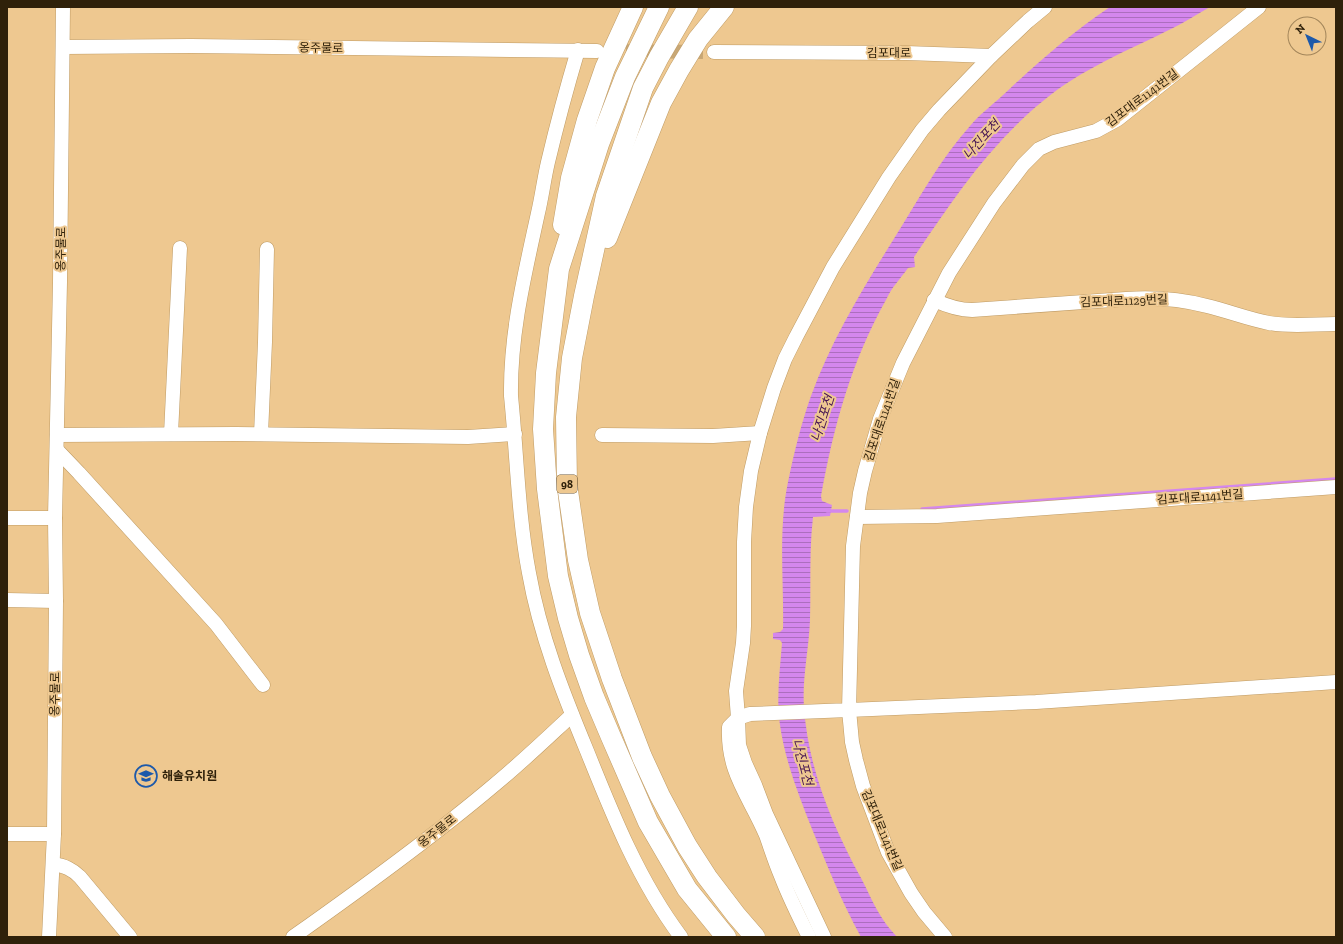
<svg xmlns="http://www.w3.org/2000/svg" width="1343" height="944" viewBox="0 0 1343 944" font-family="'Zilla Slab','Noto Sans KR',serif">
<style>
.water{fill:url(#water-rules)}
.lines{fill:none;stroke-linecap:round;stroke-linejoin:round}
.stream{stroke:#d487ed;stroke-width:3.5}
.minor-tunnel{stroke:#c8a775;stroke-width:14;stroke-dasharray:14 7;stroke-linecap:butt}
.minor-casing{stroke:#bf9b64;stroke-width:15}
.highway-casing{stroke:#bf9b64;stroke-width:21}
.minor{stroke:#fff;stroke-width:14}
.highway{stroke:#fff;stroke-width:20}
.labels{text-anchor:middle;stroke-width:4;stroke-linejoin:round;paint-order:stroke}
.shield{fill:#eec890;stroke:#685332;stroke-width:1}
.shield-label{font-size:11px;font-weight:bold;fill:#2f210a}
.street-label{font-size:12px;fill:#2f210a;stroke:#eec890}
.poi-label{font-size:12px;font-weight:bold;fill:#2f210a;stroke:#eec890;text-anchor:start}
.water-label{font-size:13px;font-style:italic;fill:#421151;stroke:#eec890}
</style>
<defs>
<pattern id="water-rules" width="6" height="5" patternUnits="userSpaceOnUse"><rect width="6" height="5" fill="#d487ed"/><path d="M0 2.5h6" fill="none" stroke="#ac6ebe"/></pattern>
</defs>
<rect width="100%" height="100%" fill="#eec890"/>
<path class="water" d="M1110 7H1210C1197 14 1185 22 1173 28 1129 50 1081 69 1043 101 989 145 952 201 914 257L915 267 908 268C901 278 892 287 887 298 851 362 834 425 821 496L822 501 832 505 830 516 813 517C809 551 811 586 810 620 809 649 802 678 804 707 808 768 832 825 861 878 868 891 874 906 882 918 886 925 892 931 897 937H861C842 903 827 865 812 829 799 796 785 761 780 725 776 698 780 670 782 643L780 640 773 639V633L780 632 783 629C784 580 778 530 788 482 794 453 801 424 811 396 833 335 869 279 903 224 924 190 943 156 970 126 979 115 991 106 1002 96 1037 63 1070 34 1110 7Z"/>
<g class="lines">
<g class="stream">
<path d="M922 509 1336 479"/>
<path d="M827 511H847"/>
</g>
<path class="minor-tunnel" d="M605 51 714 52"/>
<g class="minor-casing">
<g id="minor">
<path d="M63 47 191 46 597 51"/>
<path d="M578 50C567 87 557 124 548 162 544 179 542 196 538 213 525 273 510 333 511 396 517 455 518 515 529 573 540 635 563 693 587 751 613 816 639 881 681 937"/>
<path d="M714 52 906 53 991 56 1028 21 1045 7"/>
<path d="M934 300C947 306 958 310 972 310L1126 299C1154 297 1180 299 1207 306 1228 311 1248 319 1269 323 1289 327 1315 324 1336 324"/>
<path d="M171 434 180 248"/>
<path d="M261 434 265 342 267 249"/>
<path d="M57 435 236 434 468 437 515 434"/>
<path d="M602 435 713 436 760 433"/>
<path d="M57 450 79 473 216 624 263 685"/>
<path d="M857 517 937 516 1336 487"/>
<path d="M7 518H55"/>
<path d="M7 600 56 601"/>
<path d="M7 834H54"/>
<path d="M53 864C65 866 72 869 80 877L130 937"/>
<path d="M49 937 54 834 56 601 55 518 60 282 63 7"/>
<path d="M293 937C361 889 429 840 493 786 520 764 546 739 572 715"/>
<path d="M809 937C799 917 789 897 781 876 775 862 771 849 766 835 749 795 727 773 729 727L738 718 736 691 743 643 744 626V542L746 507 751 471 760 433 774 388 785 359 796 337 833 267 889 177 922 130 939 110 991 56"/>
<path d="M824 937 766 814 755 785 745 763 739 745 738 718 750 714 849 710 853 546 860 493 865 471 880 419 903 363 949 273 994 203 1023 165 1039 149 1054 142 1096 131 1118 119 1259 7"/>
<path d="M945 937 924 912 911 893 888 852 863 786 856 760 852 742 849 710 1036 702 1336 682"/>
</g>
</g>
<g class="highway-casing">
<g id="highway">
<path d="M659 7 625 77 599 144 559 269 546 373 543 429 547 489 558 576 568 618 579 655 594 697 611 737 648 822 687 889 726 937"/>
<path d="M688 7 659 57 643 88 606 196 584 296 572 358 566 417 567 484 578 560 590 613 612 679 642 757 660 796 687 846 707 877 736 915 755 937"/>
<path d="M563 225 571 178 587 120 605 68 633 7"/>
<path d="M607 238 661 103 679 70 698 39 724 7"/>
</g>
</g>
<use href="#minor" class="minor"/>
<use href="#highway" class="highway"/>
</g>
<defs>
<g id="school-ring" transform="scale(1.15)"><circle r="9.5" fill="#eec890" stroke="#1d59aa" stroke-width="1.5"/><path d="M0-5L7-2L0 1L-7-2ZM-4 1L0 2.5L4 1V4Q0 6-4 4Z" fill="#1d59aa"/></g>
</defs>
<g fill-rule="evenodd">
<use href="#school-ring" x="146" y="776"/>
</g>
<g class="labels">
<rect class="shield" x="557" y="475" width="20" height="18" rx="3"/>
<g class="shield-label">
<text x="567" y="488">98</text>
</g>
<g class="street-label">
<text transform="translate(321 48) rotate(1)" y="4">옹주물로</text>
<text x="889" y="57">김포대로</text>
<text transform="translate(1142 98) rotate(-37)" y="4">김포대로1141번길</text>
<text transform="translate(61 249) rotate(-89)" y="4">옹주물로</text>
<text transform="translate(1124 301) rotate(-2)" y="4">김포대로1129번길</text>
<text transform="translate(882 420) rotate(-71)" y="4">김포대로1141번길</text>
<text transform="translate(1200 497) rotate(-4)" y="4">김포대로1141번길</text>
<text transform="translate(55 694) rotate(-89)" y="4">옹주물로</text>
<text transform="translate(882 830) rotate(67)" y="4">김포대로1141번길</text>
<text transform="translate(437 831) rotate(-38)" y="4">옹주물로</text>
</g>
<g class="poi-label">
<text x="162" y="780">해솔유치원</text>
</g>
<g class="water-label">
<text transform="translate(981 139) rotate(-48)" y="5">나진포천</text>
<text transform="translate(822 418) rotate(-72)" y="5">나진포천</text>
<text transform="translate(803 762) rotate(75)" y="5">나진포천</text>
</g>
</g>
<rect width="1343" height="944" fill="none" stroke="#2f210a" stroke-width="16"/>
<g transform="translate(1307 36) rotate(317)"><circle r="19" fill="#eec890" stroke="#a2855a"/>
<path d="M0-3L7 15L0 10L-7 15Z" fill="#1d59aa"/>
<text y="-6" font-size="11" font-weight="bold" text-anchor="middle" fill="#2f210a">N</text>
</g>
</svg>
